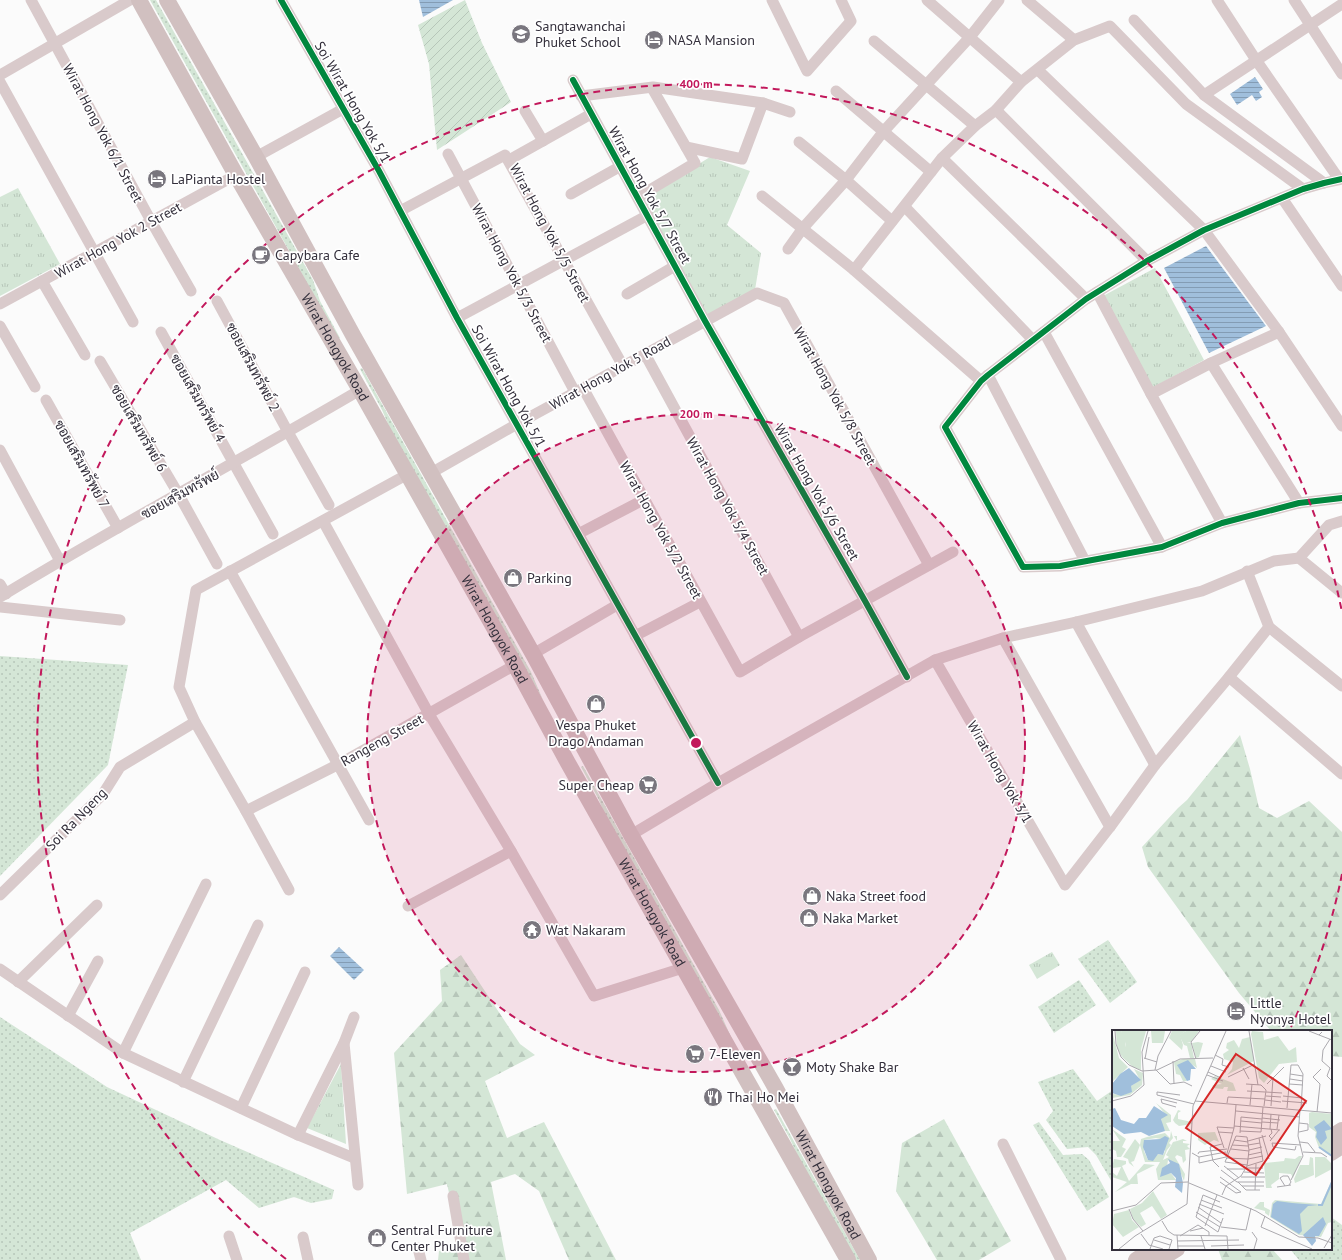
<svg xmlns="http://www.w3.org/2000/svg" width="1342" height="1260" viewBox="0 0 1342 1260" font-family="'PT Sans',Sarabun,sans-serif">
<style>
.grass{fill:url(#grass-dots)}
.forest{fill:url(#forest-firs)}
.park{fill:url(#park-tufts)}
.garden{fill:url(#garden-furrows)}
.water{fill:url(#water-rules)}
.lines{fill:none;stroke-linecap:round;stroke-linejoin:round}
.minor{stroke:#d9cacb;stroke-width:11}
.secondary{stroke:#d1c0c0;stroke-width:16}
.cycleway-casing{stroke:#fff;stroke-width:8}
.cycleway{stroke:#00873e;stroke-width:6}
.ring{fill:none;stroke:#c2185b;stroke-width:2;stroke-dasharray:7 5}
.labels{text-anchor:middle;stroke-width:3.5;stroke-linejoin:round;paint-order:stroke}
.poi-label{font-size:14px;fill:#332f3b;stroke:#fff;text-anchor:start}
.street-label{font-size:14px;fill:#332f3b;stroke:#fff}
.inset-river{fill:none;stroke:#a0bfdc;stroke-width:2}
.inset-road{fill:none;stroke:#aba9ae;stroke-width:1}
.view{fill:#d62828;fill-opacity:0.15;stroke:#d62828;stroke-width:2}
.inset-edge{fill:none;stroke:#332f3b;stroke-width:2}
.centre{fill:#c2185b;stroke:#fff;stroke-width:2}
.ring-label{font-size:12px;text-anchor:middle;font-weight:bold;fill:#c2185b;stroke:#fff;stroke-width:3.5;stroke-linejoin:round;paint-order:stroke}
</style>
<defs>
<pattern id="grass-dots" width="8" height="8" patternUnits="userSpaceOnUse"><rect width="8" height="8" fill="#d4e6d6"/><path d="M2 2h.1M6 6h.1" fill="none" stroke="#b6c6b9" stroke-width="1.8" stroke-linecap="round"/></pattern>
<pattern id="forest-firs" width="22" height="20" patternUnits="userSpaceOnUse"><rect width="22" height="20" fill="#d4e6d6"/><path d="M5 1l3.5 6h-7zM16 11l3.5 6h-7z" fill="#b6c6b9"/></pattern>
<pattern id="park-tufts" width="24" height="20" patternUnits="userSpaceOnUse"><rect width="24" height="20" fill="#d4e6d6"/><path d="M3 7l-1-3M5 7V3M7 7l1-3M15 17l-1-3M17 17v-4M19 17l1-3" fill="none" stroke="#b6c6b9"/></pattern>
<pattern id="garden-furrows" width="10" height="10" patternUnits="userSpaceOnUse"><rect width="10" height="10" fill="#d4e6d6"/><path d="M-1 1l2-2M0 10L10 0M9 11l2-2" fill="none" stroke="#b6c6b9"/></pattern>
<pattern id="water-rules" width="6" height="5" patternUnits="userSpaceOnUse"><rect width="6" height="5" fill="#a0bfdc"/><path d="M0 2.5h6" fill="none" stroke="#839cb4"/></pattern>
</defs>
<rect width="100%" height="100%" fill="#fbfbfb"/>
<g class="grass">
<path d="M150 0H156L313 280 320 301 340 338 338 339Z"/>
<path d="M362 368 531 672 543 700 395 440 382 410 360 369Z"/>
<path d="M0 656 128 665 108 765 0 876Z"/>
<path d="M583 766 719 1010 735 1046 609 826 599 800 581 767Z"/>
<path d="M1108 940 1137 982 1110 1003 1078 959Z"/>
<path d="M1079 980 1096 1005 1054 1033 1038 1007Z"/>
<path d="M0 1017 107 1087 220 1140 334 1190 332 1199 311 1203 294 1197 259 1208 226 1180 130 1233 141 1260H0Z"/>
<path d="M1073 1069 1097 1101 1113 1090V1117L1111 1122 1113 1126V1184L1096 1155 1088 1147 1067 1149 1046 1120 1053 1111 1038 1082Z"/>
<path d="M776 1109 860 1260H853L806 1174 790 1139 774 1110Z"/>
<path d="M1039 1122 1063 1155 1082 1154 1089 1160 1109 1197 1087 1211 1033 1125Z"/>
<path d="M1331 1217 1342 1225V1260H1299L1290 1249H1331Z"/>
</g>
<g class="forest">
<path d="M1240 735 1250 769 1259 808 1277 818 1309 801 1342 832V1057L1331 1056V1031H1271L1239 993 1148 867 1142 847 1178 808 1187 800Z"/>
<path d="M461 955 520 1044 535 1055 485 1081 507 1138 544 1122 616 1260H569L539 1191 515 1174 491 1182 506 1260H464L447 1184 407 1194 394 1053 442 1001 440 970Z"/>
<path d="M944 1119 1011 1241 979 1260H937L896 1191 902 1143Z"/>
<path d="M458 1245 461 1260H438L439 1251Z"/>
<path d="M1218 1249H1272L1282 1260H1222Z"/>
</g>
<g class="park">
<path d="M710 157 750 171 727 225 761 253 755 290 706 317 642 199Z"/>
<path d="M18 188 60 264 0 296V197Z"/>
<path d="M1155 268 1204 360 1152 388 1103 296Z"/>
<path d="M1052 952 1060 965 1037 979 1029 965Z"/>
<path d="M341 1064 346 1144 307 1128Z"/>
</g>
<path class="garden" d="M465 0 482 43 511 102 437 150 429 64 418 25Z"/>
<g class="water">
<path d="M419 0H453L423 17Z"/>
<path d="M1255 77 1263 89 1259 92 1262 97 1256 101 1252 95 1237 105 1230 94Z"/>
<path d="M1206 246 1266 326 1209 353 1164 268Z"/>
<path d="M339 947 364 970 354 980 330 956Z"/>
</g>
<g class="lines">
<g class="minor">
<path d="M31 0 151 221 191 291"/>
<path d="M281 0 379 171 457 318 718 783"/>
<path d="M772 0 807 71 851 21 841 0"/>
<path d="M927 0 1021 82"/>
<path d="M1027 0 1074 40"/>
<path d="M1217 0 1256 60 1339 179"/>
<path d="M1294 0 1342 74"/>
<path d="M1134 20 1204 95 1324 183"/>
<path d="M874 41 975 126"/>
<path d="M1038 70 1204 230 1279 332 1342 426"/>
<path d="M0 75 130 0"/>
<path d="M573 80 705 321 865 601 907 677"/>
<path d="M0 82 133 322"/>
<path d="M652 88 686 147"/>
<path d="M836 91 931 172"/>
<path d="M1204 95 1342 4"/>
<path d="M581 96 653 87 763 103 790 112"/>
<path d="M996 110 1147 261"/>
<path d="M525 111 543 141"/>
<path d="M799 142 846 180 892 221"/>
<path d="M448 154 575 392"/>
<path d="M256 157 343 109"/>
<path d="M942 158 1086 299"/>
<path d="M509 160 591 114"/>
<path d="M1342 179 1324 183 1303 189 1204 230 1147 261 1086 299 988 375 981 381 945 427 1023 567 1060 566 1162 547 1222 523 1299 503 1342 498"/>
<path d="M571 194 621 166"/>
<path d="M762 196 854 270 981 381"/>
<path d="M638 197 695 163 686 147 742 159 763 103"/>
<path d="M1282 198 1342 286"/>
<path d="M905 207 1033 340"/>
<path d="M400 211 505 155 623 366"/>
<path d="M788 249 803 228 846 180 883 132 970 37 999 0"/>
<path d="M854 270 942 158 975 126 996 110 1021 82 1074 40 1110 26 1186 104 1303 189"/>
<path d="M42 281 85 355"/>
<path d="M1097 292 1151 394 1222 523"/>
<path d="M627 294 675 266"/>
<path d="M217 301 288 432 329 505"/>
<path d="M0 304 236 175"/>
<path d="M457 318 648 215"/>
<path d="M0 326 35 387"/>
<path d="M161 332 273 534"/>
<path d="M1044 332 1162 547"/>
<path d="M645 354 799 637"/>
<path d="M100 361 179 495 217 564"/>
<path d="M1211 363 1299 503"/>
<path d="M988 375 1085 561"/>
<path d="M583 388 740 672 799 637 953 552"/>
<path d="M1151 394 1211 363 1279 332"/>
<path d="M46 400 118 528"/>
<path d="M0 450 60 561"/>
<path d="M431 473 517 424 757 293 784 303 929 565"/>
<path d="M323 521 429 714 511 851 594 996 683 968"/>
<path d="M578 534 643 500"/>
<path d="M1299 558 1342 593"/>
<path d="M230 571 369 820"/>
<path d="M1247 571 1269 627 1342 686"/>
<path d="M0 584 6 594"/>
<path d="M0 597C118 525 241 460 360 390"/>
<path d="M0 607 120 620"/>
<path d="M1076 622 1155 765"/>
<path d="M635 636 700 602"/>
<path d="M1003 638 1110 827"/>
<path d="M533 654 617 605"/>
<path d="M935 660 1065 885 1110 827 1155 765 1229 677 1269 627"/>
<path d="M1229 677 1342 774"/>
<path d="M246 811 339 764 515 665"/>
<path d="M631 835 718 783 935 660 1003 638 1076 622 1202 591 1274 561 1299 558 1329 525 1342 521"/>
<path d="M289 890 246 811 195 722 179 687 196 590 408 474"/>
<path d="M0 895 103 794 120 767 195 722"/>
<path d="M408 906 511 851"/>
<path d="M0 969 123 1053 298 1135 354 1158"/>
<path d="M18 982 97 905"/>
<path d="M68 1016 98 961"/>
<path d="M344 1043 358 1185"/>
<path d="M123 1053 206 884"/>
<path d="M183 1082 258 925"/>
<path d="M241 1108 305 972"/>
<path d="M298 1135 344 1043 354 1017"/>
<path d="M1003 1144 1061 1260"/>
<path d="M453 1196 464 1260"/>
<path d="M229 1236 237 1260"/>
<path d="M303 1237 308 1260"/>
<path d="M418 1248 421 1260"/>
</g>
<g class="secondary">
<path id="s1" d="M139 0 236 175 360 390 515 665 568 763 848 1260"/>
<path id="s2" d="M167 0 256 157 354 337 533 654 631 835 775 1087 869 1260"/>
<path d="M1331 1137 1342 1130"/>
<path d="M1331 1153 1342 1146"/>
<path d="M1136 1260 1153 1249"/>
<path d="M1159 1260 1177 1249"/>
</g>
<g class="cycleway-casing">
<g id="cycleway">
<path d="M281 0 379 171 457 318 718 783"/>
<path d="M573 80 705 321 865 601 907 677"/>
<path d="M1342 179 1324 183 1303 189 1204 230 1147 261 1086 299 988 375 981 381 945 427 1023 567 1060 566 1162 547 1222 523 1299 503 1342 498"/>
</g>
</g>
<use href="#cycleway" class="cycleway"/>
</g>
<circle cx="696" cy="743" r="329" fill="#c2185b" fill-opacity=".12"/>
<g class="ring">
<circle cx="696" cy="743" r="329"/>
<path d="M1342 874A659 659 0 0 1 1291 1027M286 1259A659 659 0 1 1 1342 612"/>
</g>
<defs>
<g id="school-disc" transform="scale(1)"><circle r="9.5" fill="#79767e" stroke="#fff"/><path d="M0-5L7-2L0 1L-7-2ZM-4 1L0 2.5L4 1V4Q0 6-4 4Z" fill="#fff"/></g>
<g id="hotel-disc" transform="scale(1)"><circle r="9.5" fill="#79767e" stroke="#fff"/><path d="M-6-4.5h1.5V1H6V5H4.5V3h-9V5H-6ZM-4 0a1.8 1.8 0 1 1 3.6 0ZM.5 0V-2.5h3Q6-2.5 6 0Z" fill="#fff"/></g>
<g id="cafe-disc" transform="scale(1)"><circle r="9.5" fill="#79767e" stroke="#fff"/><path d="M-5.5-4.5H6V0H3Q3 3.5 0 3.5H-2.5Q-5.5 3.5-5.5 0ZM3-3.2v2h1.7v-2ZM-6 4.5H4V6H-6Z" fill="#fff"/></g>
<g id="shop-disc" transform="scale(1)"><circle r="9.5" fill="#79767e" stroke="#fff"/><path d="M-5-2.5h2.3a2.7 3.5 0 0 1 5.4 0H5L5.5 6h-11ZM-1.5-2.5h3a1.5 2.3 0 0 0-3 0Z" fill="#fff"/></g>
<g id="supermarket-disc" transform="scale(1)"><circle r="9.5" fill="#79767e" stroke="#fff"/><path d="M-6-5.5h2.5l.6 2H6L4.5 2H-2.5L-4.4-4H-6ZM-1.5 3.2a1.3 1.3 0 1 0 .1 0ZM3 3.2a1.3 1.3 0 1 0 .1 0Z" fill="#fff"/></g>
<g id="temple-disc" transform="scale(1)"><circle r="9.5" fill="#79767e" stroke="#fff"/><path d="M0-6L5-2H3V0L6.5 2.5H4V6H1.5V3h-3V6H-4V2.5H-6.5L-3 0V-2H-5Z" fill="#fff"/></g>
<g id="bar-disc" transform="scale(1)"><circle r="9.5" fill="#79767e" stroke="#fff"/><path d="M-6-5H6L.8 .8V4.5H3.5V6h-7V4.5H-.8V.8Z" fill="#fff"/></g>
<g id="restaurant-disc" transform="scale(1)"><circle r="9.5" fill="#79767e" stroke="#fff"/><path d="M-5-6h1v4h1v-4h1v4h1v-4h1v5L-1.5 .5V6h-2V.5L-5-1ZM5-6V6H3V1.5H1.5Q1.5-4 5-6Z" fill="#fff"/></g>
</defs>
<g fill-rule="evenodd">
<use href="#school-disc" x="521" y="34"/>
<use href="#hotel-disc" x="654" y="40"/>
<use href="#hotel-disc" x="157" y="179"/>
<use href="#cafe-disc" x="261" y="255"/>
<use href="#shop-disc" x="513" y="578"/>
<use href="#shop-disc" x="596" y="704"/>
<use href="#supermarket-disc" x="648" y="785"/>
<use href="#shop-disc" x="812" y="896"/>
<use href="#shop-disc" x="809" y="918"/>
<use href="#temple-disc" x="532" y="930"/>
<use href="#hotel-disc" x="1236" y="1011"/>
<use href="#supermarket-disc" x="695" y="1054"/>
<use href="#bar-disc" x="792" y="1067"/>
<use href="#restaurant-disc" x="713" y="1097"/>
<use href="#shop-disc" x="377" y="1238"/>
</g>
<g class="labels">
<g class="poi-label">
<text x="535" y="31">Sangtawanchai<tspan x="535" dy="16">Phuket School</tspan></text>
<text x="668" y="45">NASA Mansion</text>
<text x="171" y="184">LaPianta Hostel</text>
<text x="275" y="260">Capybara Cafe</text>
<text x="527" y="583">Parking</text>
<text x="596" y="730" text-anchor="middle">Vespa Phuket<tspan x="596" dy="16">Drago Andaman</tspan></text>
<text x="634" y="790" text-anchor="end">Super Cheap</text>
<text x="826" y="901">Naka Street food</text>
<text x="823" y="923">Naka Market</text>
<text x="546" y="935">Wat Nakaram</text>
<text x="1250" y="1008">Little<tspan x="1250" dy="16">Nyonya Hotel</tspan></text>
<text x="709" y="1059">7-Eleven</text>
<text x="806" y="1072">Moty Shake Bar</text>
<text x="727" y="1102">Thai Ho Mei</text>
<text x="391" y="1235">Sentral Furniture<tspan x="391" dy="16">Center Phuket</tspan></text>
</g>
<g class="street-label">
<text transform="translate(353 102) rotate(60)" y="5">Soi Wirat Hong Yok 5/1</text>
<text transform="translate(103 133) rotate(62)" y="5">Wirat Hong Yok 6/1 Street</text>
<text transform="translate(650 195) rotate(61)" y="5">Wirat Hong Yok 5/7 Street</text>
<text transform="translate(550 233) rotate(62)" y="5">Wirat Hong Yok 5/5 Street</text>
<text transform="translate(118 240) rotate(-29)" y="5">Wirat Hong Yok 2 Street</text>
<text transform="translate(512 273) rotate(62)" y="5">Wirat Hong Yok 5/3 Street</text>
<text dy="5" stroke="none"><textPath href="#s1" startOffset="399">Wirat Hongyok Road</textPath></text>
<text transform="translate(253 367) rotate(62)" y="5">ซอยเสริมทรัพย์ 2</text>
<text transform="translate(610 373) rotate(-29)" y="5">Wirat Hong Yok 5 Road</text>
<text transform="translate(509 386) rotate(61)" y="5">Soi Wirat Hong Yok 5/1</text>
<text transform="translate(835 396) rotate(61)" y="5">Wirat Hong Yok 5/8 Street</text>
<text transform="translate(198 398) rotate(61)" y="5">ซอยเสริมทรัพย์ 4</text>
<text transform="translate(139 428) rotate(60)" y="5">ซอยเสริมทรัพย์ 6</text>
<text transform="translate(82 464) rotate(61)" y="5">ซอยเสริมทรัพย์ 7</text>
<text transform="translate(817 492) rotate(60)" y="5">Wirat Hong Yok 5/6 Street</text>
<text transform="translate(180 494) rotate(-29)" y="5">ซอยเสริมทรัพย์</text>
<text transform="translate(728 506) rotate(61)" y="5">Wirat Hong Yok 5/4 Street</text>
<text transform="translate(661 530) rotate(61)" y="5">Wirat Hong Yok 5/2 Street</text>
<text dy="5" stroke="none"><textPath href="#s1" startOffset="723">Wirat Hongyok Road</textPath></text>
<text transform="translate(382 740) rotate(-29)" y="5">Rangeng Street</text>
<text transform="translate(1000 772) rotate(60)" y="5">Wirat Hong Yok 3/1</text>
<text transform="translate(76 819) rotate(-46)" y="5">Soi Ra Ngeng</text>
<text dy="5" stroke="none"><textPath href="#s1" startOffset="1047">Wirat Hongyok Road</textPath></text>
<text dy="5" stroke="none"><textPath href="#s2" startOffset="1357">Wirat Hongyok Road</textPath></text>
</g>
</g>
<g transform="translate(1112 1030)">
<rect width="220" height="220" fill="#fbfbfb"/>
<path d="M9 1H34L29 19V40L21 37 10 27 14 14ZM74 1H87L79 12H75L79 13 82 28H78L75 16 72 15 67 5ZM140 1 151 2 152 10 166 6 177 21 184 17 185 32 167 34 152 53 147 48 139 4ZM138 7 142 31 115 45 120 39 121 32 112 29 111 24 117 20 114 18 115 13 122 10 127 18 130 9ZM86 12 91 13 87 27 84 28 80 13ZM41 161 55 185 49 189 40 176 28 183 34 194 29 197 21 189 18 179 30 173ZM17 180 20 190 27 197 11 207 0 194 2 184Z" fill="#d4e6d6"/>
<path d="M0 1 7 28 16 37 0 52ZM4 1H9L14 9 13 21 10 27 5 18ZM60 1H74L68 5 71 15 70 20 57 8ZM71 29H83L85 38 79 34 66 35 75 51H71L68 45 64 44 62 32ZM22 39 31 43 30 55 18 65 0 68V64L11 65 18 62 19 56 28 50ZM103 46 121 53 124 61H115L116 57H112L111 59 100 58 101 55 110 54 99 49ZM44 73 59 85V92L54 93 58 101H53L50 97 49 88 54 85ZM66 80 69 81 66 83V89L80 92V94L67 96 63 93 61 90ZM0 99 14 109 10 117 14 119 9 127H5L4 121 0 119V111H8ZM59 101 61 108 57 113 59 115 55 120 51 130 57 127 54 125 61 112 65 111 62 106H65V111L71 109 75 111H71V113L78 114 75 116 78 119 73 120 74 130 71 133 70 127 65 125 63 127 73 144 72 151 67 139 56 130 54 144 59 143 64 150H46L44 139 48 132H33L28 115 22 131 19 132 22 137 17 133 16 129 11 127 23 109 28 115 29 109 35 107 53 103 58 108ZM44 108 48 109 53 121 51 125 46 124 36 130 32 121V110ZM103 102 107 112 102 110 93 115 86 110V103ZM187 126H190L181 148 179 144 167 143V149L159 155 160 158H154L152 133 172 131 173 128 183 129ZM198 127 201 128 202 145 183 153 182 149 188 135H197ZM203 127H213L220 134V139L203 148ZM2 129 14 131V134L10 136 17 151 32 134 43 135 25 144 26 154H19L3 162 15 152 0 147V142L5 146 9 137 0 138ZM148 172H152V177L158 180 157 186 153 183V181L142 178Z" fill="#d4e6d6" fill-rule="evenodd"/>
<path d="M200 82 220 84V127L207 118 203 107 204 102 197 97V83ZM220 150V192L216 193 209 207 187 205 158 187 160 173 163 170 209 174Z" fill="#d4e6d6"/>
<path d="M39 1H53L51 13H40Z" fill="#d4e6d6"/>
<path d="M76 30 84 39H79L78 50 75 51 65 35ZM17 38 29 50 19 56 20 62 9 66 0 63V54L8 44ZM42 76 56 85 49 89 53 101 37 106 29 102 12 104 0 96V79L3 78 9 90 22 94 27 88H34ZM212 90 220 99 213 101 215 108 209 115 204 107 205 102 202 97ZM53 106 57 108 51 125 46 124 41 131 36 130 31 117 32 110 48 109ZM56 129 67 134 71 153 70 163 63 157 64 148 59 143 48 147 50 138 58 133ZM165 171 180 173 206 175 196 176 188 184 190 201 187 204 159 187 161 174ZM211 187 214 194 207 206H203L204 211 200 216 191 205Z" fill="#a0bfdc"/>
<path class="inset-river" d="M207 117 220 126M206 175H210L220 152"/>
<path class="inset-road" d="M3 1 4 14 9 27 17 35 30 41 45 40 68 29 101 28M137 1 146 55M197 1 207 5 210 2M207 5 220 10M218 9 211 20 210 31 218 38 215 46 220 51M103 25 111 29 110 35 117 37M32 28 45 32M33 29 37 7M84 29 79 12 88 1M61 31 62 54M99 36 114 42M131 38 137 49M43 40 46 26 59 1M44 40 58 54 72 52 80 56M96 42 109 48M178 44 191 46M95 45 111 51M116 47 143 34M178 49 191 51M134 54 149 55 154 60 152 76M155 54 172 37M177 54 191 55M135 61 153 62M45 62V65L82 74M45 62 68 65M154 62 170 63M154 66 169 67M171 66 190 68M49 69 50 73 64 77M49 69 65 73M153 70 169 72M0 71 19 66 32 55 30 22 36 1M83 71 220 83M170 71 195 73M115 73 116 67 153 69M138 75 140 54M159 76 161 48M175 78 179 35H186L191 44 189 79M124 81 188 87M205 82 208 54 201 47 209 39M150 88 168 90M129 91 150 93M150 92 166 93M122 96 168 100M158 99 159 84M159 99 160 103 157 106 160 109M165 99 167 85M128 101 149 102 151 77M106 102 121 103M187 102 196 100V94L187 93M128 103 129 87 150 89M150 105 157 129M122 110 136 112M136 111 154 106M158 111 167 100M188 112 196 113 203 122M120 115 136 116M136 115 148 113M184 116 183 120 161 117 160 113 189 115M112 118 105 97 122 98M119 119 137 121M137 120 150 117M191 122 209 123 215 127M80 123 87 127 114 122M86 124 87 122 115 119M136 125 150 122M87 127V133L114 127 122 98 124 75M115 128 136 129 151 126M112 136 127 148M135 136 151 131 147 108M107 137 101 131 98 117 110 114M134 138H151M115 139H133M109 140 125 152H152M132 142 152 143M129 147H153M179 150 191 126 186 106 188 80M108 152 124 163 129 162 108 147M126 152 130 156H152M77 153 144 181 187 207 206 208 220 213M130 156 134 160H148M173 156 168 148 171 146H176L179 152 177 155M165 157 179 155M143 160 144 134M110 165 114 156 129 146 135 136 136 129 137 120 135 107 124 106 113 132 135 135M89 170 110 178M108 172 91 165 84 187 106 202 111 188M87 174 112 184M86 177 109 193M17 179 21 189 31 201M0 181 24 175 49 153 76 152M84 182 108 197M153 186 149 197 200 219M50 191 56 201 62 205 115 206 116 219M86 195 97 202V206M93 196 105 165M109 197 134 200 139 178M78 201 91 198M140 202 145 209 142 219M29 204 37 215 51 219M65 205 66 219M68 206 86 195M89 206 93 219M42 210 58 215M65 211 127 210M65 216H92M99 216 132 215M212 218 220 205M7 219 23 206 75 174 81 76 114 1M38 219 42 208 48 206 60 210 57 219"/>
<path class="view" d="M124 24 194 71 144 145 74 98Z"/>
<rect width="220" height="220" class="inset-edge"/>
</g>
<circle cx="696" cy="743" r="6" class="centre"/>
<g class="ring-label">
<text x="696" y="88">400 m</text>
<text x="696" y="418">200 m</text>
</g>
</svg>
